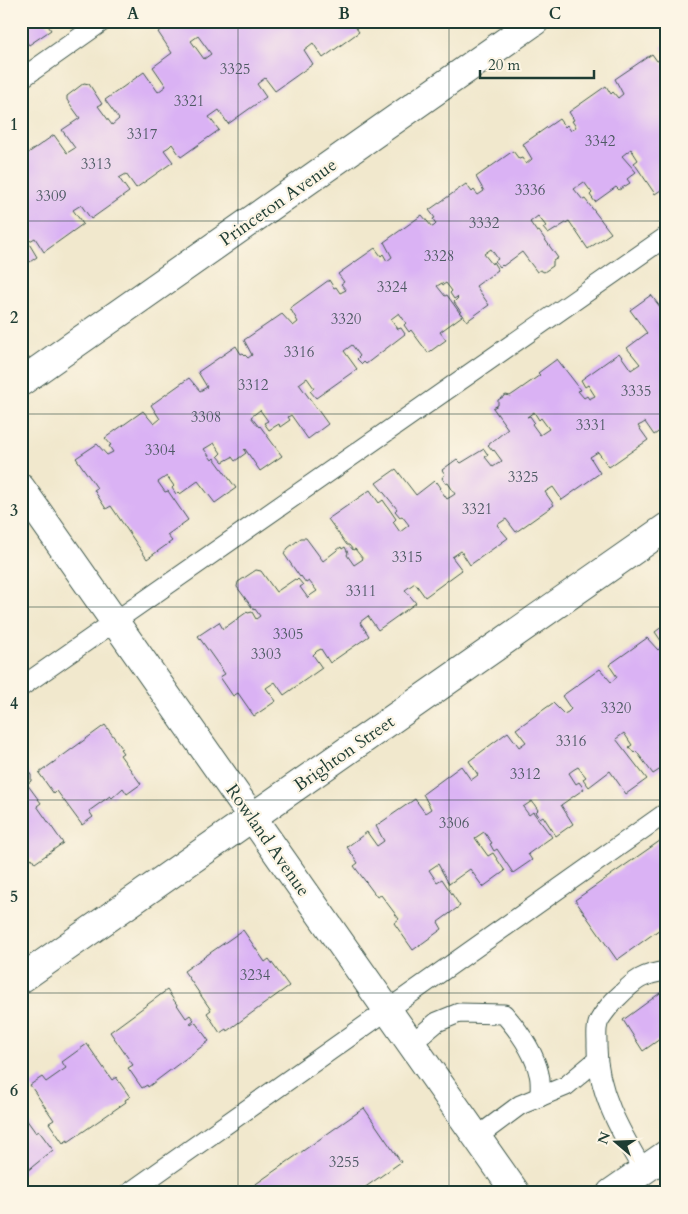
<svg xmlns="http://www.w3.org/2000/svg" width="688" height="1214" viewBox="0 0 688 1214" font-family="Cardo,serif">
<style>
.building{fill:#dab2f4;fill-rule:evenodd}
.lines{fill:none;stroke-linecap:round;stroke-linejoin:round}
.service-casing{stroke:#3e574b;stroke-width:21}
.minor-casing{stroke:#3e574b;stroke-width:30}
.tertiary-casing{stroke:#3e574b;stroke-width:30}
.service{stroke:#fff;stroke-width:19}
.minor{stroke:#fff;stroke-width:28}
.tertiary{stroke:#fff;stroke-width:28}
.grid{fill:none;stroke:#1f3d34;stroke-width:1;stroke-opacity:0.55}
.labels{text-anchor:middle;stroke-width:4.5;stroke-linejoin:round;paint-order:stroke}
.number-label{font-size:15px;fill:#4e5a64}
.street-label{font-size:18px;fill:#1f3d34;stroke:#fcf5e5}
.neatline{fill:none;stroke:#1f3d34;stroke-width:2}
.grid-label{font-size:16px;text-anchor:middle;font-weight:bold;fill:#1f3d34}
</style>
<rect width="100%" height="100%" fill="#fcf5e5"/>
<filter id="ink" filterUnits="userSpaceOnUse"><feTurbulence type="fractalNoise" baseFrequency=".02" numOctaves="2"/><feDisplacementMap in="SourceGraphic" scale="10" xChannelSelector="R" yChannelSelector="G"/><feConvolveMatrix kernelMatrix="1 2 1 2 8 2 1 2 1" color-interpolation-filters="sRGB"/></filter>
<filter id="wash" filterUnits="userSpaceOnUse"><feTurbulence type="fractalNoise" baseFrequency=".0096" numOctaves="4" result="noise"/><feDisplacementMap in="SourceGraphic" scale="20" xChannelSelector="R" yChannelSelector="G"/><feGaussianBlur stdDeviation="1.12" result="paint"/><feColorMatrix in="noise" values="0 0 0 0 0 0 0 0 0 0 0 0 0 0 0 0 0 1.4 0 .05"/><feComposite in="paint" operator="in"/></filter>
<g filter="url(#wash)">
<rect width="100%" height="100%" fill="#f1e8cd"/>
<g id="blocks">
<g class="building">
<path d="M21 21H45L51 30 29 45 21 35Z"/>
<path d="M172 21H247L250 26 257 21H351L359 32 323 58 313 43 304 50 313 64 275 91 265 78 257 84 266 97 228 124 219 110 209 117 219 130 181 157 172 144 169 147 164 150 173 162 136 188 126 174 119 178 129 192 91 219 81 205 73 210 83 224 44 252 35 238 28 242 37 257 21 268V186L30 180 21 168V158L54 135 67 153 75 148 62 130 80 118 67 100V96L84 83 89 84 102 104 98 106 112 125 119 119 105 100 126 85 144 72 158 92 166 86 153 67 172 53 158 32ZM198 36 211 54 204 59 191 41Z"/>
<path d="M667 43V58L661 47Z"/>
<path d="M652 54 657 61 660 60 664 66 667 63V151L661 155 667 164V186L655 194 634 163 638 160 631 149 622 156 636 172 627 179 630 183 619 190 616 187 595 202 590 195 592 193 584 182 574 189 583 200 585 199 611 233 588 249 569 221 548 234 543 228 546 226 538 216 530 222 537 232 539 231 558 258 553 261V266L544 272 540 270 537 272 522 252 503 266 502 265 500 267 495 261 498 259 491 249 484 254 492 264 493 262 498 270 476 286 489 305 467 321 454 302 458 298 457 297 454 299 450 293 452 291 446 283 443 285 442 283 437 286 445 296 447 295 462 316 440 332 446 340 428 353 411 330 409 332 404 325 406 323 399 313 391 319 398 329 401 328 405 334 366 364 364 362 362 364 357 359 360 356 352 345 344 351 357 369 316 398 310 391 314 388 307 378 299 384 328 424 308 439 291 415 288 417 290 420 280 427 279 424 269 430 264 423 268 421 260 410 251 417 259 427 260 426 282 456 260 471 245 449 244 450 246 453 235 461 232 457 223 462 218 456 221 453 214 443 204 449 212 460 214 458 236 488 215 503 198 481 180 494 178 492 176 494 172 488 174 486 167 476 158 482 165 492 168 491 188 520 167 535 172 541 147 559 111 506 106 509 94 490 97 488 76 458 97 444 107 455 113 452 109 446 111 445 105 438 143 411 154 424 160 419 151 405 189 378 200 391 207 387 198 372 236 346 241 354 243 353 248 358 252 355 244 340 282 314 293 326 298 322 290 308 329 280 334 288 336 287 340 293 346 290 341 284 344 282 338 274 375 248 381 256 383 254 387 261 392 257 384 242 422 215 432 227 434 226 436 224 433 219 435 218 429 210 466 184 472 192 474 190 478 195 484 191 476 177 513 151 519 159 522 158 526 164 532 159 523 144 559 119 565 127 567 125 571 131 574 128 576 127 572 121 574 120 569 112 606 86 611 94 613 92 618 98 623 94 615 79Z"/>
<path d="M651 295 667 316V426L654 435 645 422 642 424 638 426 648 440 609 467 598 452 590 457 600 473 562 500 553 487 550 489 545 492 554 505 516 532 506 519 497 525 508 538 470 565 461 551 452 557 462 570 425 597 415 583 405 590 416 603 378 630 368 616 360 622 369 636 330 663 321 649 317 651 313 655 322 668 284 695 275 682 266 688 276 701 254 716 238 693 233 696 220 677 225 674 198 636 219 622 223 629 247 612 248 613 252 612 256 619 260 616 255 609 254 610 237 587 238 582 256 570 261 571 276 592 295 579 296 581 298 579 303 585 300 587 308 598 311 595 317 591 309 581 306 583 301 576 300 577 284 554 288 548 301 538H306L323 561 341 547 342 549 345 547 348 553 347 555 354 565 363 559 355 549 353 550 349 545H347L328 519 370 490 379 503 383 500 396 519 393 522 400 532 409 525 402 516 400 517 395 511 397 509 376 483 396 469 416 495 434 481 436 483 437 482 441 488 440 489 447 499 452 496 455 494 448 483 446 484 442 478 445 474 442 470 457 459 461 463 484 449 488 455 485 457 493 467 502 461 494 450 493 451 488 445 508 429 493 408 498 405V400L506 395 510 396 516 392 540 375 538 373 557 359 581 390 578 391 584 398 587 396 589 399 595 396 588 385 585 387 581 380 619 353 631 370 640 364 627 348 647 333 630 310ZM534 412 539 420 541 418 549 429 540 435 532 424 534 422 530 416 527 417Z"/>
<path d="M667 623V704L662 708 667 714V765L653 774 636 751 634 753 629 747 632 745 624 733 616 739 647 779 626 794 610 771 589 787 583 779 586 777 578 767 573 770 569 773 576 784 579 782 584 789 561 805 573 824 556 836 543 816 540 818 536 812 538 810 532 801 523 807 529 815 533 812 552 837 528 854 532 860 513 873 497 849 494 851 490 844 492 843 484 832 475 838 488 856 493 853 505 871 483 887 470 869 449 884 438 864 429 870 437 882 442 879 460 906 438 922 442 929 413 950 394 923 399 919 381 895 377 897 354 866 358 863 347 847 367 832 377 846 384 841 376 826 415 799 425 813 431 809 423 794 461 766 471 780 474 778 478 775 469 761 508 732 519 747 526 742 516 729 553 703 564 714 568 712 571 709 562 696 600 669 611 682 617 677 609 665 647 638 658 650 664 645 655 632Z"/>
<path d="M105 725 122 748 120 749 123 753 120 755 141 784 127 794 123 788 112 798 110 796 89 811 93 817 82 825 57 791 54 794 39 773Z"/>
<path d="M21 761 31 775V781L27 784 41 803 37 806 63 843 35 863 32 858 21 865Z"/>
<path d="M667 836V924L617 960 575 900Z"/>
<path d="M243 930 265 962 269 959 289 986 227 1031 226 1029 220 1033 207 1013 211 1010 184 971Z"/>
<path d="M667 988V1034L643 1051 623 1020Z"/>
<path d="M167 990 186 1018 190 1015 194 1020 190 1023 191 1025 195 1022 209 1041 148 1087 147 1085 142 1088 128 1068 133 1065 110 1032Z"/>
<path d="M87 1044 112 1080 116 1077 130 1097 125 1100 126 1102 68 1142V1140L63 1143 49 1123 54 1120 30 1085 42 1077 46 1082 66 1068 62 1062Z"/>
<path d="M364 1108 401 1162 357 1193H243Z"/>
<path d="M21 1112 36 1133 39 1131 53 1150 21 1176Z"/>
</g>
</g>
</g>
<g filter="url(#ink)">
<use href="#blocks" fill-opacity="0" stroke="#3e574b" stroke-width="1"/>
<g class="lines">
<g class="service-casing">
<g id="service">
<path d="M21 79 103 21"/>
<path d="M21 687 667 236"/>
<path d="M411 1044 437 1022 459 1013 504 1014C519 1031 534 1051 539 1074 541 1081 540 1090 540 1097"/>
<path d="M477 1137 520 1105 566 1086 597 1060"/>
<path d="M643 1170C620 1131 596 1090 597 1043 597 1037 596 1030 598 1024 599 1018 613 1001 618 997 635 980 642 974 667 971"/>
<path d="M129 1193 667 812"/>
</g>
</g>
<g class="minor-casing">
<g id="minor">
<path d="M21 382 535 21"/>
<path d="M21 979 667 527"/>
</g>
</g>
<g class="tertiary-casing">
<g id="tertiary">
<path d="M21 488 516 1193"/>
<path d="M611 1193 667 1154"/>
</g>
</g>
<use href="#service" class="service"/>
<use href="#minor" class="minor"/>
<use href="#tertiary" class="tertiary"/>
</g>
</g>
<path class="grid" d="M238 21V1193M449 21V1193M21 221H667M21 414H667M21 607H667M21 800H667M21 993H667"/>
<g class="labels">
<g class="number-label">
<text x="235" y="74">3325</text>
<text x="189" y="106">3321</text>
<text x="142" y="139">3317</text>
<text x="600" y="146">3342</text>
<text x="96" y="169">3313</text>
<text x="530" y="195">3336</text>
<text x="51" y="201">3309</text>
<text x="484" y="228">3332</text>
<text x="439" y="261">3328</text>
<text x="392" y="292">3324</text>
<text x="346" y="324">3320</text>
<text x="299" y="357">3316</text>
<text x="253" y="390">3312</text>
<text x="636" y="396">3335</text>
<text x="206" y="422">3308</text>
<text x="591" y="430">3331</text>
<text x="160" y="455">3304</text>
<text x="523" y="482">3325</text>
<text x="477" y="514">3321</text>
<text x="407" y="562">3315</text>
<text x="361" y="596">3311</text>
<text x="288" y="639">3305</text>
<text x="266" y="659">3303</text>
<text x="616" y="713">3320</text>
<text x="571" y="746">3316</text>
<text x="525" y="779">3312</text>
<text x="454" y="828">3306</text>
<text x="255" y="980">3234</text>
<text x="344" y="1167">3255</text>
</g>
<g class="street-label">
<text transform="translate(278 202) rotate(-35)" y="6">Princeton Avenue</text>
<text transform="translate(344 753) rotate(-35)" y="6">Brighton Street</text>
<text transform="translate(268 840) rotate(55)" y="6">Rowland Avenue</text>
</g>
</g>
<rect width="688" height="1214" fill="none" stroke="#fcf5e5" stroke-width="55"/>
<g transform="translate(616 1142) rotate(289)" stroke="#fcf5e5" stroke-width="4" paint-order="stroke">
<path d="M0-4L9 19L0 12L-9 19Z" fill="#1f3d34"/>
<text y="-8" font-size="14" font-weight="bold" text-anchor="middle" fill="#1f3d34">N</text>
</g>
<path d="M480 70v8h114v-8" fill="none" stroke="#1f3d34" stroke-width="2.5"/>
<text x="488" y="70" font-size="15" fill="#1f3d34" stroke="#fcf5e5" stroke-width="4" paint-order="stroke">20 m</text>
<rect x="28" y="28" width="632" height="1158" class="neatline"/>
<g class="grid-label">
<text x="133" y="19">A</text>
<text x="344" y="19">B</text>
<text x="555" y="19">C</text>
<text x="14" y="130">1</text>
<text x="14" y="323">2</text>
<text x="14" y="516">3</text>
<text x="14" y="709">4</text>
<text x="14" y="902">5</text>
<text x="14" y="1096">6</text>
</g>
</svg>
